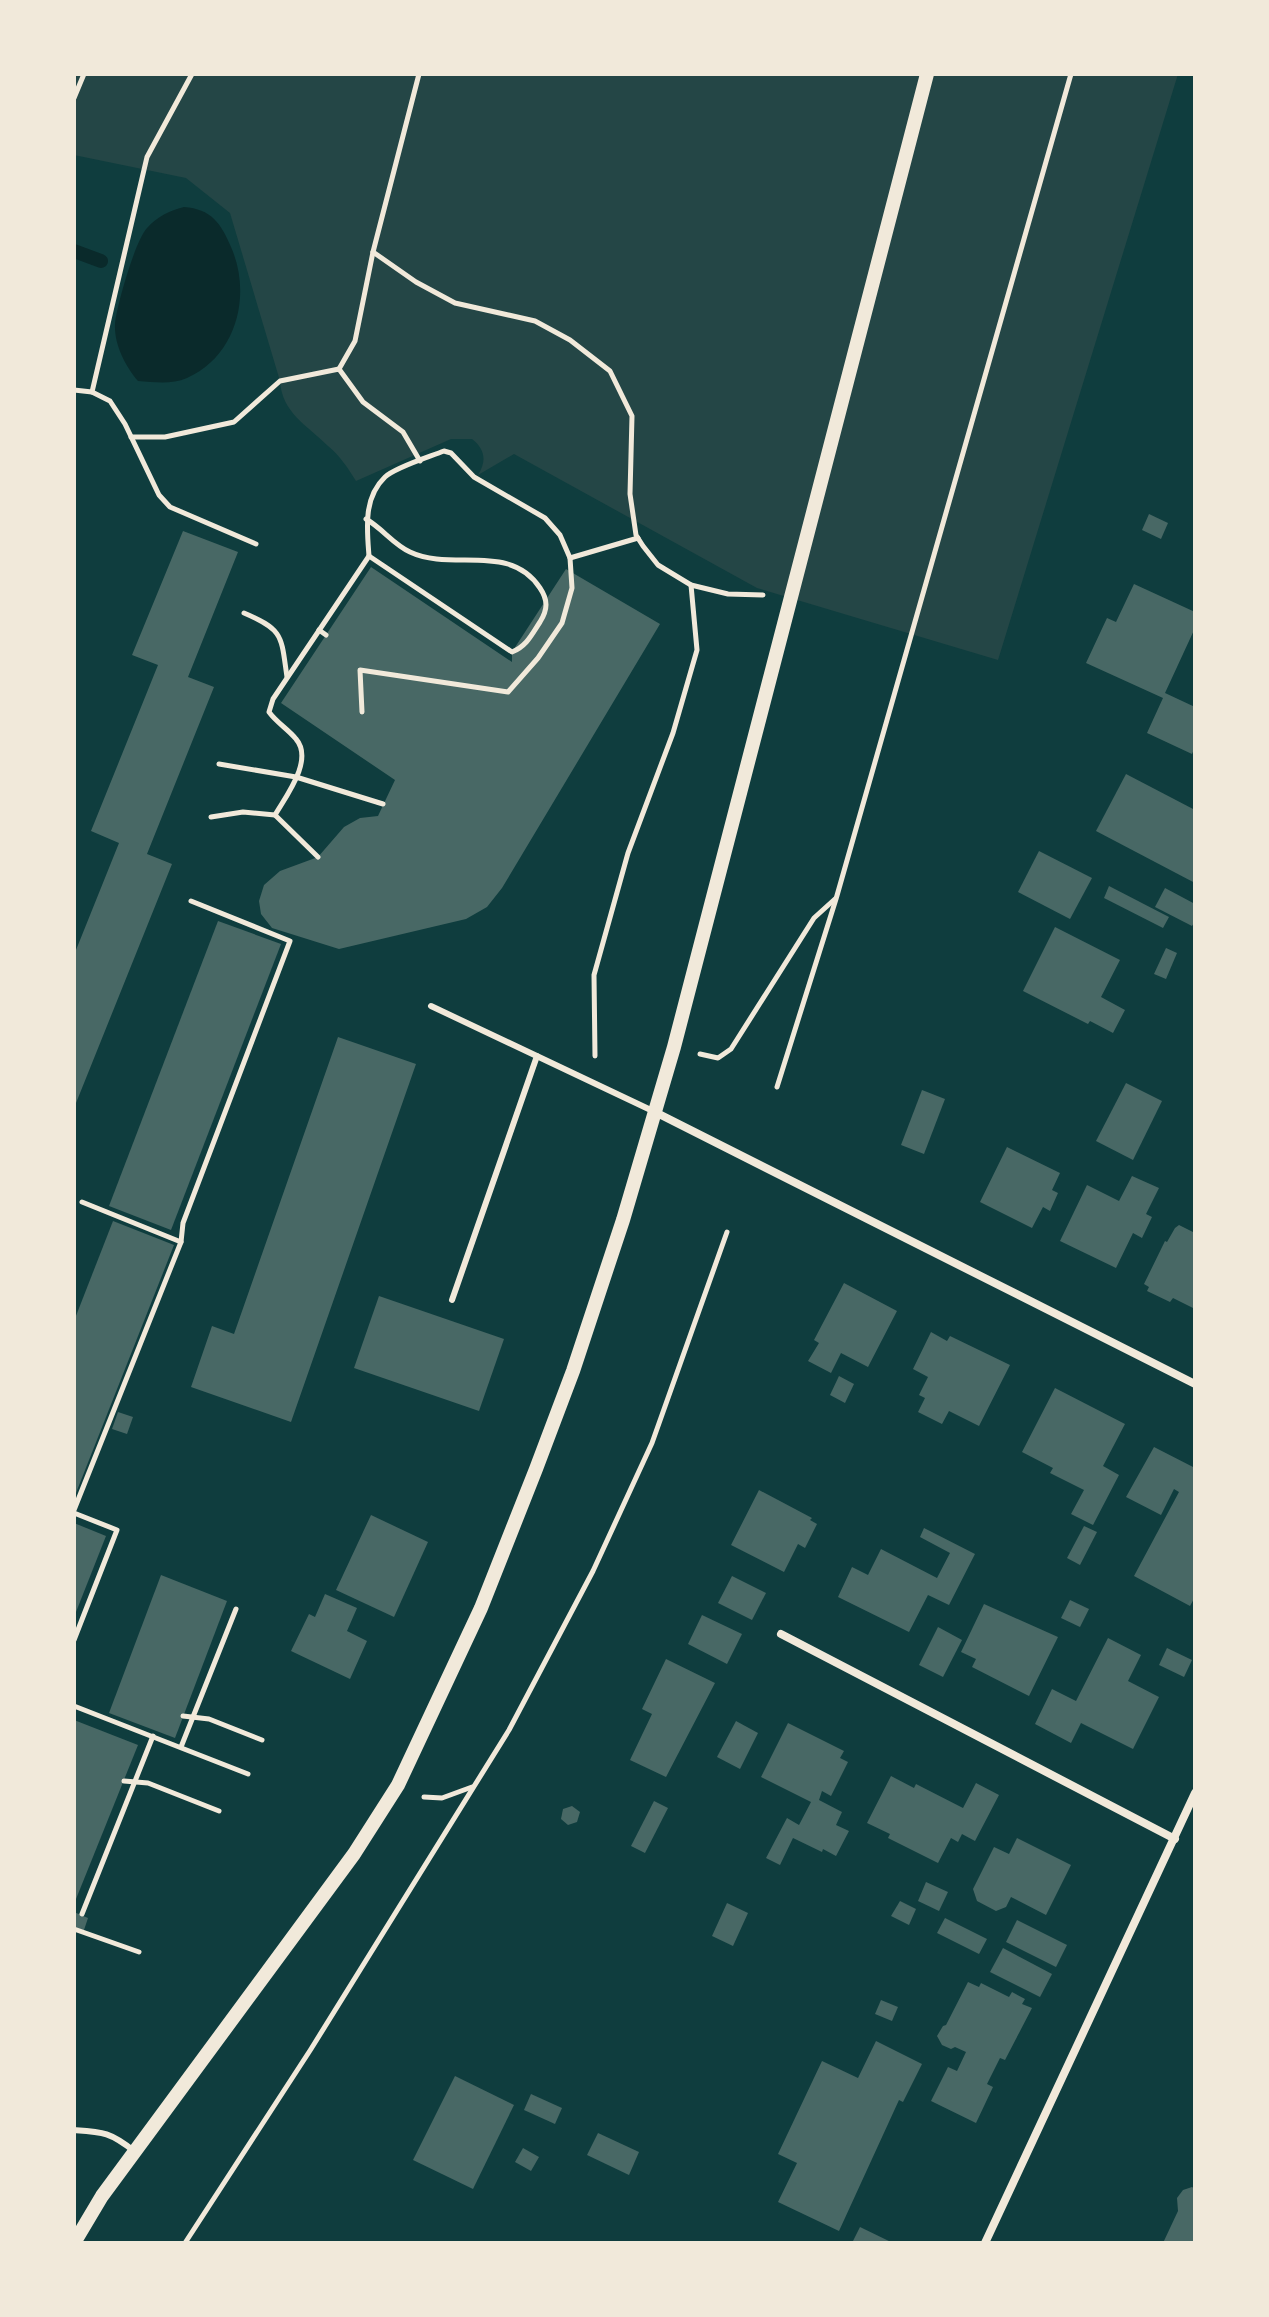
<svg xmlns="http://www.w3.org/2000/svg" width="1269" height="2317" viewBox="0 0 1269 2317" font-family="Literata,serif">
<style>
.green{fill:#244646}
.water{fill:#0a2a2b}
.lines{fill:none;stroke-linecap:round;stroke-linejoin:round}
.stream{stroke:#0a2a2b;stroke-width:14}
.building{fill:#486865}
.path{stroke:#f1e9da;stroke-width:5}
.service{stroke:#f1e9da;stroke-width:6}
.minor{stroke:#f1e9da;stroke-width:8}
.tertiary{stroke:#f1e9da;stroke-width:14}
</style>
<rect width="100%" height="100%" fill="#0f3d3e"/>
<path class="green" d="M74 74H1178L998 660 757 588 514 454 478 475C487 461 485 449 472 439H451L356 481C348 468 340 456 328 446 307 425 282 413 280 381L230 213 186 178 74 155Z"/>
<path class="water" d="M184 207C211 209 221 223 231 247 252 294 237 356 187 378 171 385 154 382 138 381 125 366 114 344 115 324 117 305 135 241 147 228 158 216 169 211 184 207Z"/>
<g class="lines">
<path class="stream" d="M74 251 101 261"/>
</g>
<g class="building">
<path d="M1149 514 1168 523 1161 539 1142 530Z"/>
<path d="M183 531 238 552 188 677 214 687 147 854 172 864 74 1108V955L119 843 91 831 158 665 132 655Z"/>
<path d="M371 567 512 662V652L566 569 660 624 502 888 487 907 466 919 339 949 272 928 261 914 259 901 264 885 280 871 318 857 344 827 360 818 378 816 395 780 281 703Z"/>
<path d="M1134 584 1195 612V628L1165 693 1195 707V747L1192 754 1147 733 1163 698 1086 663 1107 618 1116 622Z"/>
<path d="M1126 774 1195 810V883L1096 831Z"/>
<path d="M1039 851 1092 878 1070 919 1018 892Z"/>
<path d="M1109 886 1169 917 1163 928 1104 898Z"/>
<path d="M1165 888 1195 904V921L1192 926 1155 907Z"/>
<path d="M218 921 281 944 171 1230 109 1206Z"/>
<path d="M1055 927 1120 960 1101 997 1125 1010 1113 1033 1090 1021 1088 1024 1023 991Z"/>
<path d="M1166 948 1177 953 1166 979 1154 974Z"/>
<path d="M338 1037 416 1064 291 1422 191 1387 212 1326 234 1334Z"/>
<path d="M1126 1083 1162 1101 1133 1160 1096 1141Z"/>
<path d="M922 1090 945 1099 924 1154 901 1145Z"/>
<path d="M1007 1147 1060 1173 1052 1190 1058 1193 1050 1211 1043 1207 1032 1228 980 1202Z"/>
<path d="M1132 1176 1159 1188 1146 1214 1152 1217 1142 1238 1133 1233 1116 1268 1060 1241 1087 1185 1119 1201Z"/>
<path d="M113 1221 174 1245 74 1498V1321Z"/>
<path d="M1179 1225 1193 1232 1195 1309 1173 1298 1170 1302 1147 1291 1149 1287 1144 1284 1165 1241 1167 1242 1175 1228Z"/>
<path d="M844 1283 897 1311 868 1367 841 1353 831 1373 808 1361 819 1343 814 1340Z"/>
<path d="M379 1296 504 1339 479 1411 354 1368Z"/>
<path d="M931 1332 947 1341 950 1336 1010 1365 979 1426 949 1411 942 1424 918 1412 925 1398 919 1395 928 1377 913 1369Z"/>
<path d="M839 1376 854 1384 845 1403 830 1395Z"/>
<path d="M1055 1388 1125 1424 1103 1466 1119 1475 1093 1525 1071 1514 1084 1490 1050 1473 1053 1468 1022 1452Z"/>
<path d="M118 1412 133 1417 127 1434 112 1429Z"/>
<path d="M1154 1447 1195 1468V1597L1190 1606 1134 1576 1179 1492 1174 1489 1161 1515 1126 1497Z"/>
<path d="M759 1490 812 1518 810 1520 817 1524 805 1548 798 1544 784 1572 731 1545Z"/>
<path d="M371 1515 428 1542 394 1617 336 1590Z"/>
<path d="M74 1523 106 1536 74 1617Z"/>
<path d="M1084 1526 1097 1532 1080 1565 1067 1558Z"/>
<path d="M924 1528 975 1554 949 1605 928 1595 909 1632 838 1597 852 1567 868 1575 881 1549 937 1578 950 1553 920 1537Z"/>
<path d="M161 1575 227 1601 175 1738 109 1713Z"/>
<path d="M732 1576 766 1593 752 1620 718 1603Z"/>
<path d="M325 1594 357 1608 347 1631 367 1641 350 1679 291 1651 309 1614 315 1617Z"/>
<path d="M1070 1600 1089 1609 1080 1627 1061 1618Z"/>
<path d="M984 1604 1058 1637 1029 1696 972 1667 976 1659 961 1652Z"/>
<path d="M702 1615 742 1634 727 1664 688 1644Z"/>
<path d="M938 1627 962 1640 943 1677 919 1665Z"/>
<path d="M1108 1638 1141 1655 1128 1681 1159 1697 1133 1749 1081 1723 1071 1743 1035 1724 1052 1689 1076 1701Z"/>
<path d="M1167 1648 1192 1660 1184 1677 1159 1665Z"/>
<path d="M666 1659 715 1683 666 1777 630 1760 652 1714 642 1709Z"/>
<path d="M74 1720 138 1745 74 1904Z"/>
<path d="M736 1721 758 1733 740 1769 717 1757Z"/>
<path d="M788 1723 844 1751 840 1758 848 1762 831 1796 822 1791 819 1800 842 1812 836 1825 849 1831 836 1856 823 1849 822 1852 793 1838 780 1865 766 1858 787 1818 799 1825 811 1802 761 1777Z"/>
<path d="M891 1776 914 1788 916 1784 963 1808 976 1783 999 1795 975 1841 962 1834 958 1842 951 1838 938 1863 888 1838 890 1834 867 1823Z"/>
<path d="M654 1801 668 1808 645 1853 631 1846Z"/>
<path d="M572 1806 580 1812 577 1822 568 1825 561 1819 563 1809Z"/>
<path d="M1017 1838 1071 1865 1046 1915 1011 1897 1006 1907 996 1911 977 1901 973 1889 994 1847 1009 1854Z"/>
<path d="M926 1882 948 1892 939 1911 918 1901Z"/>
<path d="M900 1901 916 1909 909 1925 891 1916Z"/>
<path d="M727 1903 748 1913 733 1946 712 1936Z"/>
<path d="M74 1912 88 1918 83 1933 74 1930Z"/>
<path d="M945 1918 987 1939 979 1954 937 1933Z"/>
<path d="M1017 1920 1067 1945 1056 1967 1006 1942Z"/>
<path d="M1003 1948 1052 1974 1040 1997 990 1972Z"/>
<path d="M968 1982 979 1987 981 1983 1009 1997 1012 1992 1025 1999 1022 2004 1032 2008 1005 2060 1000 2058 987 2084 993 2087 976 2123 931 2101 948 2067 957 2071 966 2052 955 2047 951 2049 942 2045 937 2036 943 2026 946 2025Z"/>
<path d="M881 2000 898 2007 892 2021 875 2014Z"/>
<path d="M876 2041 922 2064 903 2102 899 2100 839 2231 778 2202 797 2163 778 2154 822 2061 858 2078Z"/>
<path d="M455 2076 514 2105 473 2189 413 2160Z"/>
<path d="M531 2094 562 2108 555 2124 524 2110Z"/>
<path d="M598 2133 639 2152 629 2175 587 2155Z"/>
<path d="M523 2148 539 2157 531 2171 515 2162Z"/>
<path d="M1192 2187 1195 2189V2243H1163L1178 2211 1177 2198 1183 2190Z"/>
<path d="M860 2227 893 2243H852Z"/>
</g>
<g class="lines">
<g class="path">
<path d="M192 74 147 157 92 392 110 401 125 424 159 495 170 507 256 544"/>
<path d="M74 98 84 74"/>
<path d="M373 252 416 282 455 303 535 321 570 340 610 371 632 416 630 494 636 535 643 546 658 565 691 585 728 594 763 595"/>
<path d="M339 369 355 341 373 252 419 74"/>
<path d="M74 390 92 392"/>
<path d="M131 437H165L234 422 280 381 339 369 363 402 403 432 420 461"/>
<path d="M570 558 638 538"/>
<path d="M244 613C284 630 281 636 287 677"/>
<path d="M319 630 326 635"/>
<path d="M362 712 360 670 508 692 538 658 562 623 572 588 570 558 560 535 545 518 474 477 451 453 444 451C429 457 396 467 385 477 363 498 367 529 369 556"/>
<path d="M219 764 296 777 383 804"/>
<path d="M211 817 243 812 275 815"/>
<path d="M318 857 275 815C286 796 314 760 296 739 288 729 277 723 269 712L273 699 369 556 512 652C527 646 532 634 540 622 548 609 548 600 540 588 510 542 452 572 410 552 393 544 383 529 366 519"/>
<path d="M700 1054 718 1058 731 1049 814 918 835 899"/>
<path d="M595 1056 594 975 628 853 673 733 697 650 691 585"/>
<path d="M777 1087 836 899 1071 74"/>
<path d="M82 1202 181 1242"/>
<path d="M74 1510 181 1242 183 1223 290 941 191 901"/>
<path d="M74 1513 117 1530 74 1640"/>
<path d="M74 1706 248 1774"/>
<path d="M183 1716 209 1719 262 1740"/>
<path d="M181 1747 236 1609"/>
<path d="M124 1781 148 1783 219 1811"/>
<path d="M424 1797 442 1798 472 1787"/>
<path d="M82 1914 153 1736"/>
<path d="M74 1929 139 1952"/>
<path d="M185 2243 311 2049 509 1730 593 1571 652 1443 727 1232"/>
</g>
<g class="service">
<path d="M431 1006 655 1112"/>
<path d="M452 1300 537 1056"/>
<path d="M74 2130C103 2132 110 2132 134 2151"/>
</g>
<g class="minor">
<path d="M655 1112 1195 1384"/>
<path d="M781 1634 1175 1839"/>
<path d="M985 2243 1195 1793"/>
</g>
<path class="tertiary" d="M74 2243 102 2196 354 1854 398 1785 481 1608 536 1469 573 1371 623 1220 674 1047 927 74"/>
</g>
<rect width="1269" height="2317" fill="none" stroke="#f1e9da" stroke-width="152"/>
</svg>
